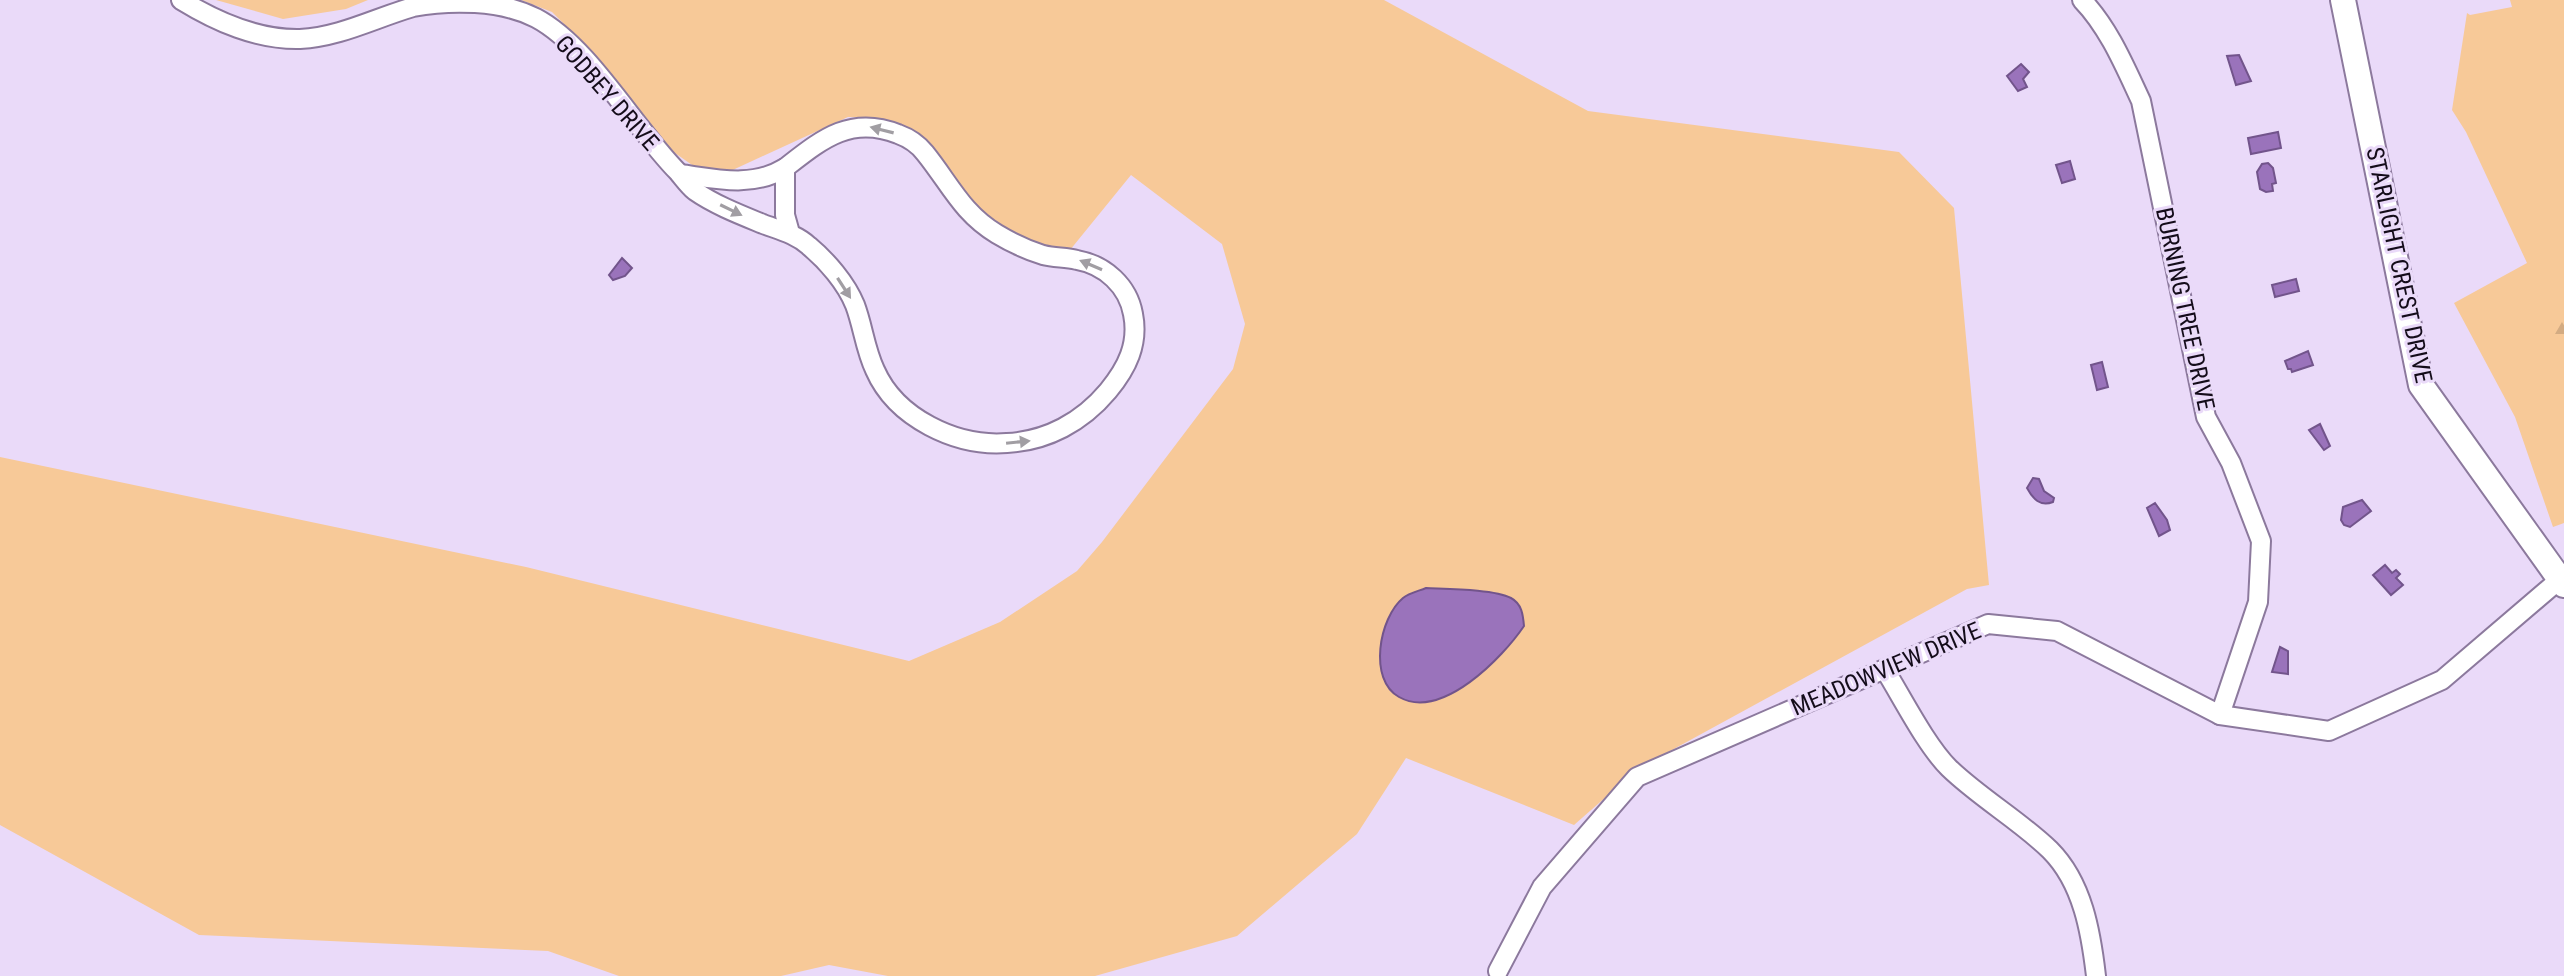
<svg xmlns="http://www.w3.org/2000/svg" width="2564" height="976" viewBox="0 0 2564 976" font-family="'Roboto Condensed',sans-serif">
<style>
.green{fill:#f7c998}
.forest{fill:url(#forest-firs)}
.water{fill:#9a73bb;stroke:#72548b;stroke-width:2}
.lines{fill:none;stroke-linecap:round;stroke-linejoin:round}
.street-casing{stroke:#8c799d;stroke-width:22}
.secondary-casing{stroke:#8c799d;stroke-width:28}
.street{stroke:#fff;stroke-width:18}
.secondary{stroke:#fff;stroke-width:24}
.oneway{fill:#a19ea3}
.labels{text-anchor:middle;stroke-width:6;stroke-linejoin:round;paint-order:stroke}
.street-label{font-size:24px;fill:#140c1a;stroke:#eadaf9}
</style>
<defs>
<pattern id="forest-firs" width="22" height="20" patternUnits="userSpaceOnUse" patternTransform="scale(2)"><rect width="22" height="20" fill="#f7c998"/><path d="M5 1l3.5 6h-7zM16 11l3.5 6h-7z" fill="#d3ab82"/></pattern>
</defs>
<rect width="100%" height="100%" fill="#eadaf9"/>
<g class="green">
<path d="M216 0H368L346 9 283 19Z"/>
<path d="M521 0H1384L1588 111 1899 152 1954 208 1989 585 1967 589 1639 768 1574 825 1406 758 1357 834 1237 936 1095 976H888L829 965 781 976H619L548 951 199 935 0 825V457L526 567 909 661 1000 622 1077 571 1102 542 1233 369 1245 324 1222 244 1131 175 1070 250 1030 242 992 219 974 205 930 145 904 127 876 118 848 117 724 174 695 167 672 151 569 29 552 12Z"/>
<path d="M2510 0H2564V523L2553 527 2515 417 2454 303 2527 263 2466 132 2452 110 2467 13 2470 15 2512 7Z"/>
</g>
<path class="forest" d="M2564 307V358L2548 337Z"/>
<g class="water">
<path d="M2239 55 2251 81 2236 85 2227 56Z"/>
<path d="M2021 64 2029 72 2023 79 2027 87 2018 91 2007 76Z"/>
<path d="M2278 132 2281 148 2251 154 2248 138Z"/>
<path d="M2070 161 2075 179 2062 183 2056 165Z"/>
<path d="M2268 163 2273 168 2276 183 2272 184 2273 191 2266 192 2260 189 2257 172 2262 164Z"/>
<path d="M622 258 632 268 625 276 613 280 609 275Z"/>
<path d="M2296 279 2299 291 2275 297 2272 285Z"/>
<path d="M2308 351 2313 365 2292 372 2291 369H2288L2285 361Z"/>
<path d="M2102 362 2108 387 2097 390 2091 365Z"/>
<path d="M2320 424 2330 446 2324 450 2309 430Z"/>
<path d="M2033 478 2039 479 2044 491 2054 498 2053 502C2040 507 2033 499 2027 488Z"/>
<path d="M2362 500 2371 511 2350 527 2344 525 2341 520 2343 507Z"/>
<path d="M2155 503 2167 520 2170 530 2159 536 2147 508Z"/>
<path d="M2385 565 2392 573 2396 570 2400 574 2396 578 2403 585 2391 595 2373 575Z"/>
<path d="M1426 588C1446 589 1494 589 1511 598 1522 604 1523 615 1524 626 1503 657 1442 721 1399 697 1368 680 1379 618 1403 598 1409 593 1419 591 1426 588Z"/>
<path d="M2280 647 2288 651V674L2272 672Z"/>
</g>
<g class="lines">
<g class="street-casing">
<g id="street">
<path d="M181 0C217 22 257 40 300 39 340 37 375 18 413 7 450 0 501 0 536 18 589 46 635 129 678 172 684 179 688 185 695 191 715 205 741 215 763 224 779 230 796 234 809 246 827 261 846 283 855 305 863 326 865 349 875 370 896 418 956 447 1007 443 1047 441 1082 422 1108 391 1127 368 1139 344 1133 314 1128 286 1105 265 1077 260 1066 257 1055 258 1043 255 1027 250 1012 243 997 234 962 213 950 184 925 153 918 144 909 138 898 134 850 115 821 140 785 168V215L790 233"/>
<path d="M2082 0C2109 28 2125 67 2141 101L2206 417 2231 463 2261 541 2258 602 2220 715"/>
<path d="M680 174C717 179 752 188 785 168"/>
<path d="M1885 670C1903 699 1926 745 1949 768 1980 798 2019 820 2050 850 2083 883 2091 933 2096 976"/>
<path d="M1498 971 1542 887 1637 777 1988 624 2057 631 2220 715 2329 731 2442 680 2559 580"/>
</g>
</g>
<g class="secondary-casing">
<path id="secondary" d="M2343 0 2421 385 2564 585"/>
</g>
<use href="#street" class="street"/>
<use href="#secondary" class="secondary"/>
</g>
<defs><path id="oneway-solid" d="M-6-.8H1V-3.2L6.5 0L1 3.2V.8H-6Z" transform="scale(2)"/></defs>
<g class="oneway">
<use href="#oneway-solid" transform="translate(882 130) rotate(-166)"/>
<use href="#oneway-solid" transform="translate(731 210) rotate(26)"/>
<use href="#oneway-solid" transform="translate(1091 265) rotate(-157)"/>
<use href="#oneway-solid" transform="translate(844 288) rotate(57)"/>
<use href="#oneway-solid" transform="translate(1018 442) rotate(-6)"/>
</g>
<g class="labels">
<g class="street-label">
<text transform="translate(607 93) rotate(49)" y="8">GODBEY DRIVE</text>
<text transform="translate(2399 265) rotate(78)" y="8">STARLIGHT CREST DRIVE</text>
<text transform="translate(2185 309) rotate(78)" y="8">BURNING TREE DRIVE</text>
<text transform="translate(1886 669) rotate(-23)" y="8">MEADOWVIEW DRIVE</text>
</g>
</g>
</svg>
